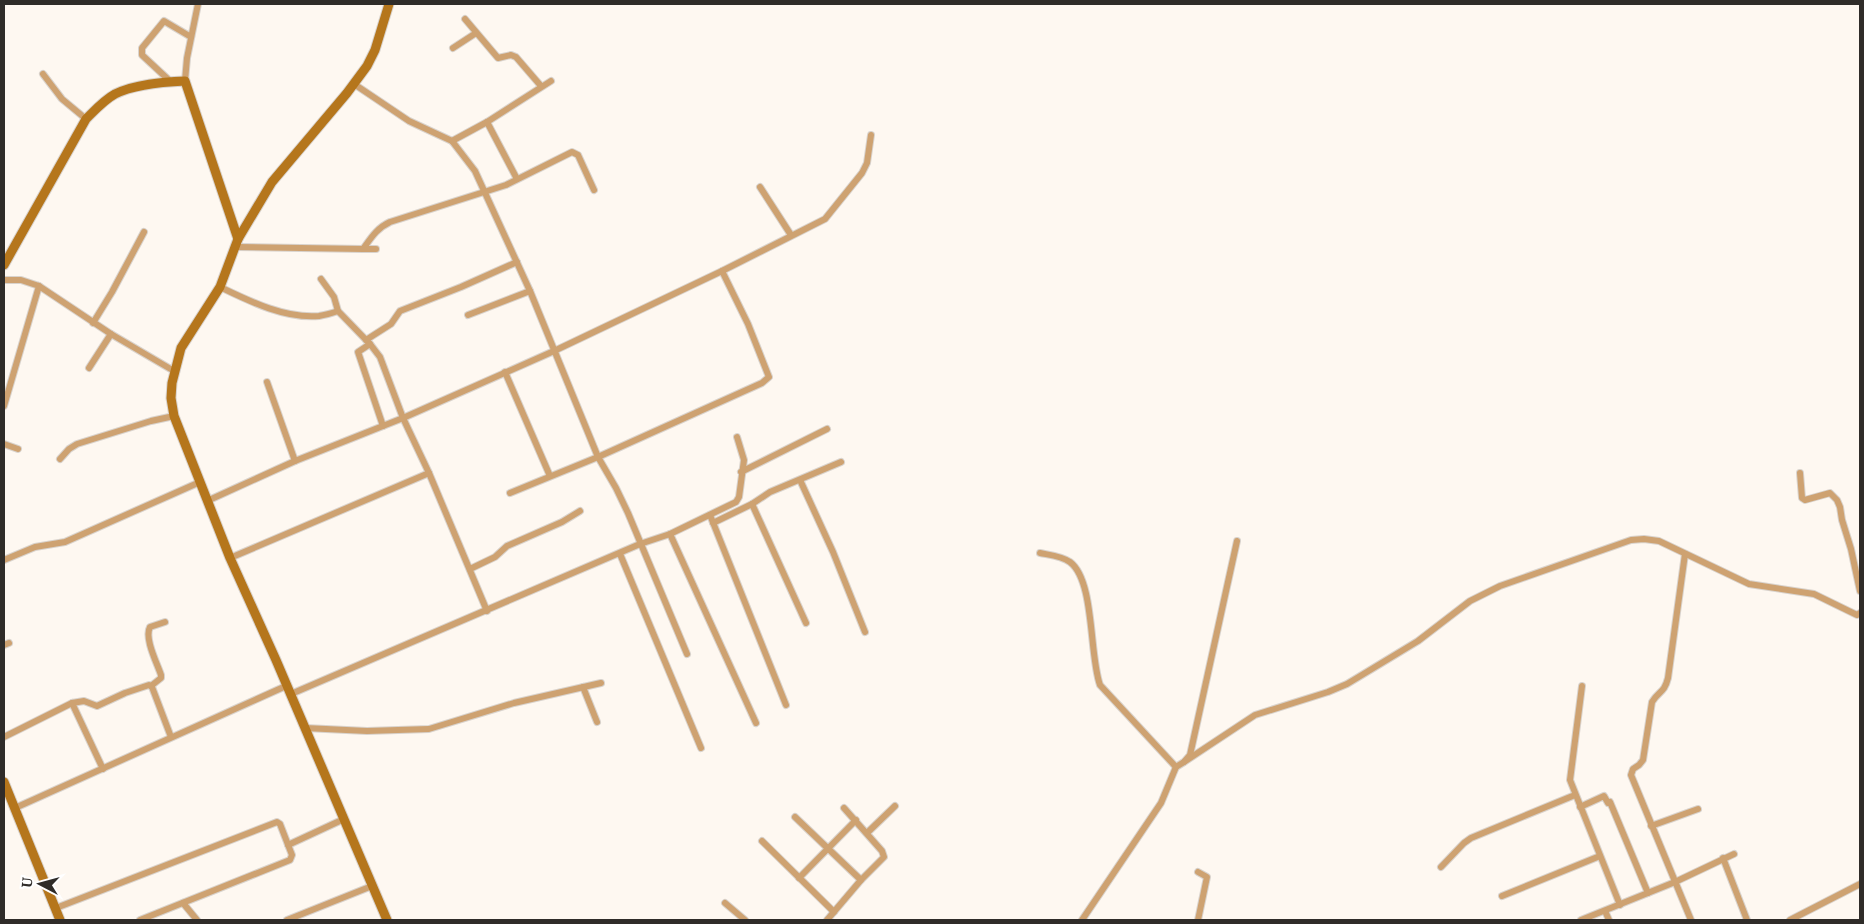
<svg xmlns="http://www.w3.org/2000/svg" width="1864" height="924" viewBox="0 0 1864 924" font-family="'Noto Serif',serif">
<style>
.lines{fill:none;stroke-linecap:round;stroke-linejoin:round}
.street-casing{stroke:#d9d3cd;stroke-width:8}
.secondary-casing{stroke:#d9d3cd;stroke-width:11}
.street{stroke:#cea271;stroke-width:6}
.secondary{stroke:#b5761c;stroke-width:9}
</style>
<rect width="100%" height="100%" fill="#fef8f1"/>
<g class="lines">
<g class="street-casing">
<g id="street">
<path d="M465 19 498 58 511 55 516 57 541 86"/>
<path d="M453 48 476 33"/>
<path d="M43 74 62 99 86 119"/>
<path d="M185 81 187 58 198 4"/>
<path d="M171 82 142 55V48L164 21 191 37"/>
<path d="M354 84 409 121 452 141 475 171 530 291 598 457 616 488 628 513 687 654"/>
<path d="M487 122 517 179"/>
<path d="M452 141 487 122 551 81"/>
<path d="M760 187 791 235"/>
<path d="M236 247 363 249C371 238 377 228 390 222L506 185 572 152 578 155 594 190"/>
<path d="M363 249H376"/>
<path d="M321 279 334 297 338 311 370 344 380 357 403 418 429 473 487 611"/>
<path d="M4 280H21L39 286 4 406"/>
<path d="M39 286 111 334"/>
<path d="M220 287C249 301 285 319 319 316 325 315 332 313 338 311"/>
<path d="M468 315 530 291"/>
<path d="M93 323 112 292 144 232"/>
<path d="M366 340 391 324 400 311 461 287 517 262"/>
<path d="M370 344 358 352 383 426"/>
<path d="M89 368 111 334 174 371"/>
<path d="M505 372 550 476"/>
<path d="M267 382 295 461"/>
<path d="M4 444 18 449"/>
<path d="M60 459 69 449 77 444 151 421 174 416"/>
<path d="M741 472 827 429"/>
<path d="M1800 473 1802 498 1805 500 1830 493 1837 500 1840 507 1842 520 1851 549 1860 591"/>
<path d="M800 480 833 552 865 632"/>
<path d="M510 493 598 457 762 383 769 377 748 324 722 271"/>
<path d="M207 501 295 461 403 418 554 351 722 271 825 219 862 173 867 163 871 135"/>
<path d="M752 504 770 492 841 462"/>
<path d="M710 515 786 705"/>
<path d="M713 523 752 504 806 623"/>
<path d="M670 534 756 723"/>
<path d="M1040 553C1050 555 1062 556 1070 562 1095 581 1089 655 1100 685L1176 767"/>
<path d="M620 554 701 748"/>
<path d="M1685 554 1668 678C1664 694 1659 690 1652 702L1643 760 1639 765 1633 769 1631 775 1691 920"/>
<path d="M230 558 429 473"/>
<path d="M4 560 35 547 65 542 200 482"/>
<path d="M470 569 495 557 507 546 562 522 580 511"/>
<path d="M4 645 9 643"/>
<path d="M151 686 161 678V675C157 663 144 638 150 627L165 622"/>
<path d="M1582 686 1570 780 1620 905"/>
<path d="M583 687 597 722"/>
<path d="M291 694 640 544 670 534 736 502 739 497 744 460 737 437"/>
<path d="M72 703 103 769"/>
<path d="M305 728 367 731 429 729 514 703 601 683"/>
<path d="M4 737 72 703 84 701 97 706 125 693 149 685 152 687 171 737"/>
<path d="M1184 762 1255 715 1328 692 1347 684 1418 641 1470 601 1500 586 1631 540 1644 539 1659 541 1749 584 1814 594 1857 615 1860 613"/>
<path d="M1580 807 1604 796 1608 803 1610 802 1648 893"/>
<path d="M15 808 286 686"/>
<path d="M795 817 861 880"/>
<path d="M1651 826 1698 809"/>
<path d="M867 833 895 806"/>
<path d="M762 841 834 912"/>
<path d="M288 845 344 819"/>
<path d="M1723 858 1747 920"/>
<path d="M1441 867 1464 843 1471 838 1575 795"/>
<path d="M1198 872 1207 877 1198 920"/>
<path d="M799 878 856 820"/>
<path d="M1502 896 1600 856"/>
<path d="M183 903 197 920"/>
<path d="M725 903 745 920"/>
<path d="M56 908 277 822 280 824 292 855 290 860 140 920"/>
<path d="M1605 911 1609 920"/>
<path d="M287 920 372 886"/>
<path d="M827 920 861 880 884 857 882 851 844 808"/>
<path d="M1082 920 1161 803 1176 767 1184 762 1190 755 1237 541"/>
<path d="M1581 920 1675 882 1734 854"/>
<path d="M1790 920 1860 884"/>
</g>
</g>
<g class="secondary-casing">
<g id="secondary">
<path d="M4 265 86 119C95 110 104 100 115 94 135 84 163 82 185 81L238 239"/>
<path d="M4 782 60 920"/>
<path d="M387 920 276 660 230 558 174 416 171 398 172 383 181 348 220 287 238 239 272 182 347 93 367 66 375 50 389 4"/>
</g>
</g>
<use href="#street" class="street"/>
<use href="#secondary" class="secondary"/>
</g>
<rect width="1864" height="924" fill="none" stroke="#2f2c29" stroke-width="10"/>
<g transform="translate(40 884) rotate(276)" stroke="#ffffff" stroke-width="4" paint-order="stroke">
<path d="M0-4L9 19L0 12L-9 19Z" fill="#2f2c29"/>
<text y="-8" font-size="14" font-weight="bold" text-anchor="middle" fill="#2f2c29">U</text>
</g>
</svg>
